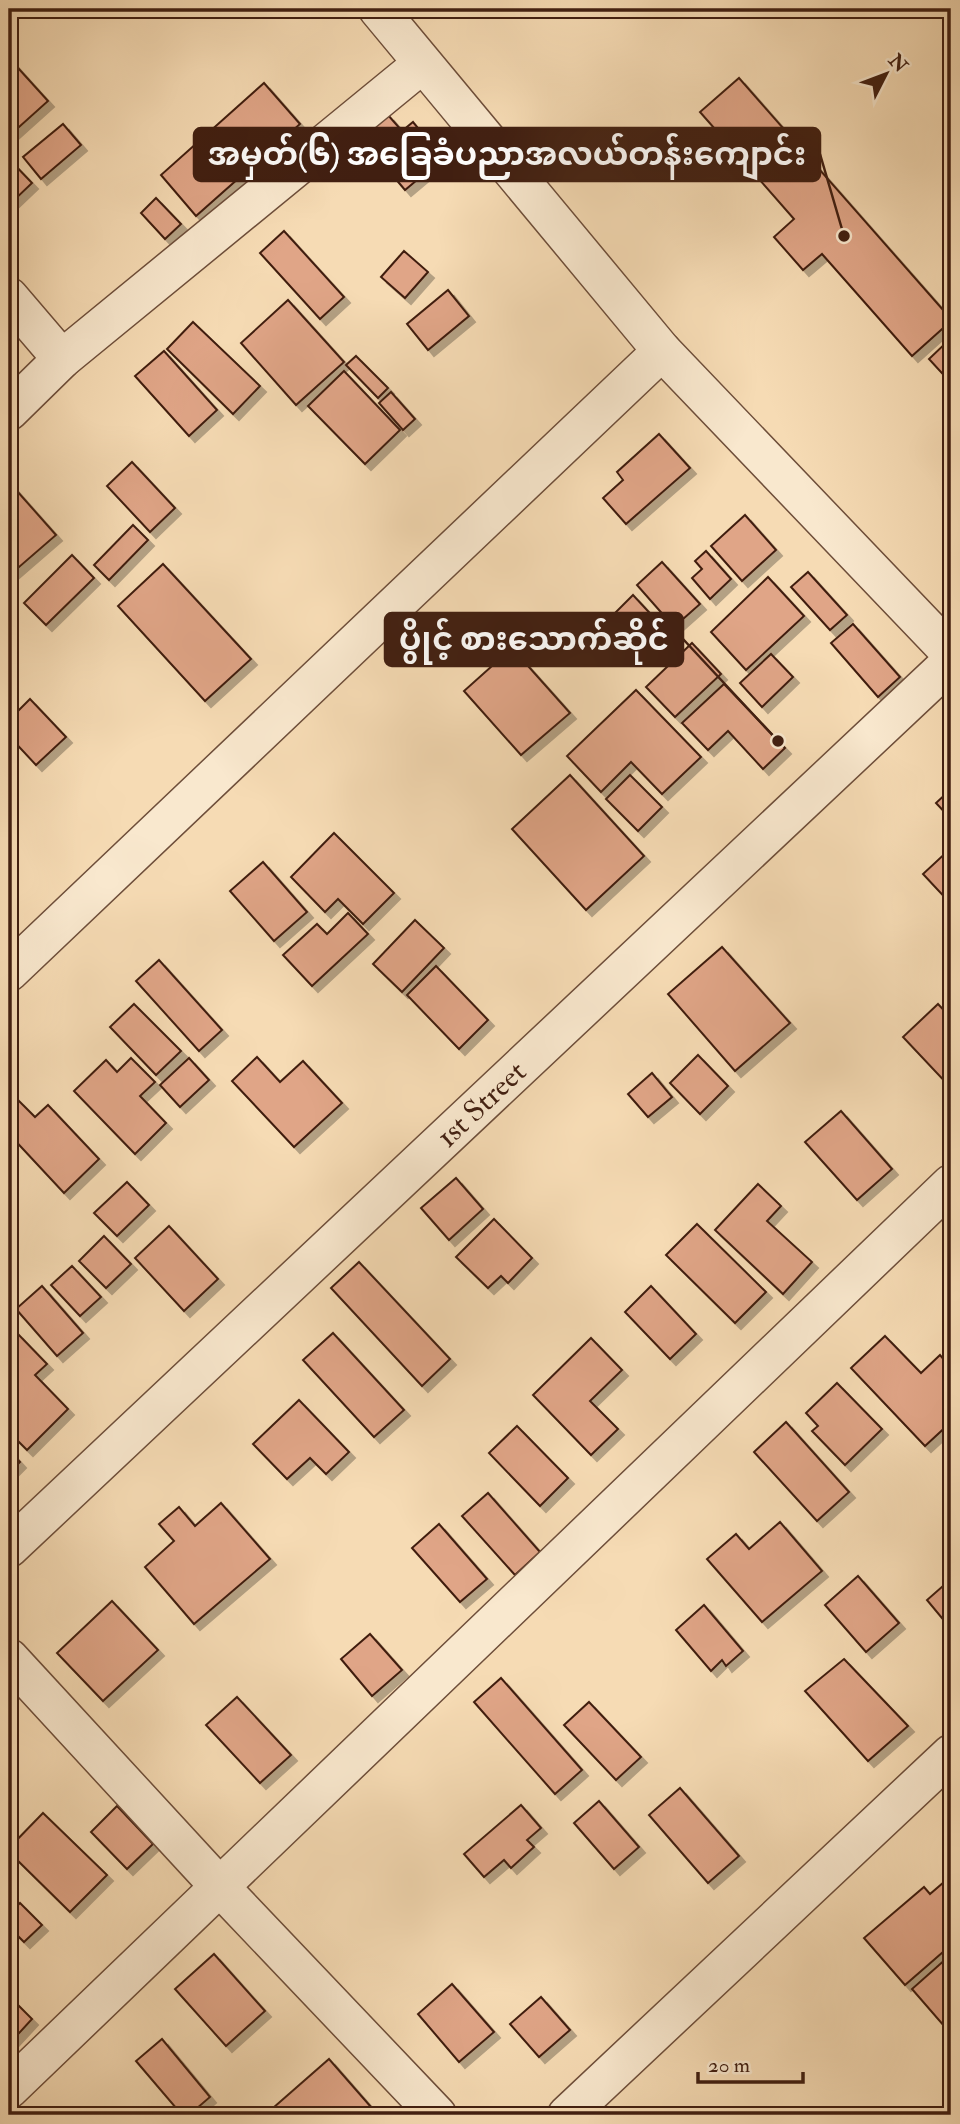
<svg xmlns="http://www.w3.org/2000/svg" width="960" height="2124" viewBox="0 0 960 2124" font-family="'IM FELL Double Pica','Noto Sans Myanmar',serif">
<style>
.building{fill:#e0a587;stroke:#411f11;stroke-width:2;filter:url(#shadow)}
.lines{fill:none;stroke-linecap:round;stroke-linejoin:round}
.minor-casing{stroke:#6e4e3a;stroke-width:41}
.minor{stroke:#f9e8ce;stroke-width:38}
.labels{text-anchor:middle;stroke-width:5;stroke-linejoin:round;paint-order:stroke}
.street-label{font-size:30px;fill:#411f11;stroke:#f9e8ce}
.leader{fill:none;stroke:#411f11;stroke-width:2.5}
.callout-dot{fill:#411f11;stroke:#f9e8ce;stroke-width:2.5}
.callout{fill:#411f11;stroke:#411f11;stroke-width:2.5}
.callout-label{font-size:32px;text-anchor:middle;font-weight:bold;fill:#fff}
</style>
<defs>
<filter id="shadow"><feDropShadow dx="6" dy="6" stdDeviation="0" flood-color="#0004"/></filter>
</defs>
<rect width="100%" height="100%" fill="#f6dbb4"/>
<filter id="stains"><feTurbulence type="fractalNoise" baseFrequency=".00286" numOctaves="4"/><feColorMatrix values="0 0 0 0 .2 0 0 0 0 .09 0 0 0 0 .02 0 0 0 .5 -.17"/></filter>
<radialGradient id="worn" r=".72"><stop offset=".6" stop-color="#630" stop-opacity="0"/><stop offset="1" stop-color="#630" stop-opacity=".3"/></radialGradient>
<g class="building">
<path d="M9 58 48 101 9 136V104L15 98 9 91Z"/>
<path d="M739 78 951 319V321L912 356 822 254 803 270 774 237 794 219 700 112Z"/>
<path d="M264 83 300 124 196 216 161 175Z"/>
<path d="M388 115 402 131 413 122 431 144 417 156 429 170 405 190 361 138Z"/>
<path d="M63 124 81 145 41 179 23 157Z"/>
<path d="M9 159 32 183 9 205Z"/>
<path d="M156 198 181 224 165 239 141 213Z"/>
<path d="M284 231 344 297 320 319 260 253Z"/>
<path d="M404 251 428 272 405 298 381 277Z"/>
<path d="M448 290 469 316 428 350 407 324Z"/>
<path d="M288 300 344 362 296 405 241 343Z"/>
<path d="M193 322 260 386 233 414 167 349Z"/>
<path d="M951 338V383L929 359Z"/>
<path d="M164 351 217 410 189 436 135 376Z"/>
<path d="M356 356 388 388 378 398 346 365Z"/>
<path d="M344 371 400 430 365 464 308 406Z"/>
<path d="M391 392 415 419 403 430 379 403Z"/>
<path d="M659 434 690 468 626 524 603 498 623 480 617 472Z"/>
<path d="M132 462 175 508 150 532 107 486Z"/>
<path d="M9 482 56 535 11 574 9 572Z"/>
<path d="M745 515 776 550 742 581 711 546Z"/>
<path d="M133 525 148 540 109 580 94 565Z"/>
<path d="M706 551 731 579 710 599 692 578 702 569 695 561Z"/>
<path d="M72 555 94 578 46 625 24 603Z"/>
<path d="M662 562 700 604 674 627 637 585Z"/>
<path d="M163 564 251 659 205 701 118 606Z"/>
<path d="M808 572 847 615 830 630 791 587Z"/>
<path d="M768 577 804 616 746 670 711 632Z"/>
<path d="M633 595 671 636 646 659 609 619Z"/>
<path d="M853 624 900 677 878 697 831 643Z"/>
<path d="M692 643 721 674 675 717 646 687Z"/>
<path d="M512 648 570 713 521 755 464 691Z"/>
<path d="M771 654 793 677 762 707 740 683Z"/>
<path d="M724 684 785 748 763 769 728 731 708 750 682 723Z"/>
<path d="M636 690 701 757 662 794 631 762 601 792 567 756Z"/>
<path d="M30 699 66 737 36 765 9 736V720Z"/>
<path d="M570 775 644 856 586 910 512 829Z"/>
<path d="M630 775 662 807 638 831 606 799Z"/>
<path d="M951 789V819L936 803Z"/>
<path d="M334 833 394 893 363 924 338 899 325 912 291 877Z"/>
<path d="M951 848V904L923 874Z"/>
<path d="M263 862 307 912 274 941 230 891Z"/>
<path d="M348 913 368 934 312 986 283 955 317 924 327 934Z"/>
<path d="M415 920 444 948 402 992 373 964Z"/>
<path d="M722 947 790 1023 735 1071 668 994Z"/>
<path d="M159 960 222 1030 199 1051 136 981Z"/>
<path d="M436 966 488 1020 459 1049 407 995Z"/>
<path d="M134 1004 181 1051 156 1075 110 1027Z"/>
<path d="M938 1004 951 1018V1088L903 1037Z"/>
<path d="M698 1055 728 1086 700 1114 670 1083Z"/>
<path d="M257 1057 280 1082 303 1061 342 1103 294 1147 232 1081Z"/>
<path d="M131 1058 155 1082 140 1096 166 1123 135 1154 74 1091 106 1060 117 1072Z"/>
<path d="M189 1058 209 1080 180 1107 160 1085Z"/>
<path d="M652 1073 672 1097 648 1117 628 1094Z"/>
<path d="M18 1100 35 1117 48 1105 99 1159 64 1193 9 1134V1109Z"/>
<path d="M841 1111 892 1169 857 1200 805 1142Z"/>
<path d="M456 1178 483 1209 449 1240 421 1208Z"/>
<path d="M127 1182 149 1205 117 1236 94 1213Z"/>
<path d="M758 1184 781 1206 767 1221 812 1262 783 1294 715 1230Z"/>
<path d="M494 1219 532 1258 508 1283 501 1276 488 1288 456 1257Z"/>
<path d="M697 1224 766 1292 735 1323 666 1255Z"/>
<path d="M169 1226 218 1279 184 1311 135 1258Z"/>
<path d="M104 1236 131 1264 106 1288 79 1261Z"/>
<path d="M359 1262 450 1359 422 1386 331 1288Z"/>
<path d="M72 1266 101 1297 80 1316 51 1285Z"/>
<path d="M42 1286 83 1333 57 1356 16 1309Z"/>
<path d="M651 1286 696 1334 670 1359 625 1312Z"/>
<path d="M17 1333 47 1364 35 1375 68 1409 27 1450 9 1432V1341Z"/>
<path d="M333 1333 404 1410 374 1437 303 1360Z"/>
<path d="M885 1336 921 1373 940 1355 951 1368V1422L925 1446 851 1368Z"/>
<path d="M591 1338 622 1370 590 1401 618 1429 591 1455 533 1395Z"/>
<path d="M837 1383 882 1429 845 1465 812 1431 818 1426 806 1413Z"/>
<path d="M299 1400 349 1452 326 1474 310 1458 287 1479 253 1444Z"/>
<path d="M786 1422 849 1492 817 1521 754 1452Z"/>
<path d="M517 1426 568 1478 540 1506 489 1453Z"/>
<path d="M9 1450 20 1462 9 1473Z"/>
<path d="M488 1493 540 1552 515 1575 462 1516Z"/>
<path d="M221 1503 270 1559 194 1624 145 1567 174 1541 159 1524 179 1507 195 1526Z"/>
<path d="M780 1522 822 1571 762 1622 707 1559 736 1534 749 1549Z"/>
<path d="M439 1524 487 1579 460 1602 412 1548Z"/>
<path d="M858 1576 899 1623 866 1652 825 1605Z"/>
<path d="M951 1579V1629L927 1600Z"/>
<path d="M112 1601 158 1650 103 1701 57 1653Z"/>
<path d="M704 1605 743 1651 726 1666 722 1660 711 1671 676 1630Z"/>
<path d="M370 1634 402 1670 372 1696 341 1659Z"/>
<path d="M844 1659 908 1726 868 1761 805 1691Z"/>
<path d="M501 1678 582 1770 555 1794 474 1702Z"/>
<path d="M237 1697 291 1755 260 1783 206 1725Z"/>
<path d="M589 1702 641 1757 616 1780 564 1725Z"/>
<path d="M680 1788 739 1856 708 1883 649 1815Z"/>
<path d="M599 1801 639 1847 614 1869 574 1823Z"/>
<path d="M521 1805 541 1828 527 1840 534 1847 511 1868 504 1860 484 1877 464 1854Z"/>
<path d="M117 1806 153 1844 127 1869 91 1832Z"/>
<path d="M43 1813 107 1875 70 1912 9 1852V1848Z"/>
<path d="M951 1876V1945L905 1985 864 1938 924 1887 930 1894Z"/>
<path d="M20 1903 42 1925 24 1942 9 1927V1914Z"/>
<path d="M214 1954 265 2011 226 2046 175 1989Z"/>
<path d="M947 1958 951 1963V2034L912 1989Z"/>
<path d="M452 1984 494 2032 459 2062 418 2014Z"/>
<path d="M9 1996 32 2019 9 2044Z"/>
<path d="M541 1997 570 2030 539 2057 510 2024Z"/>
<path d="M162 2039 210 2097 189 2115H182L136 2061Z"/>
<path d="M329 2059 371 2107 362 2115H265Z"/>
</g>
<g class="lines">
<g class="minor-casing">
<g id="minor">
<path d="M378 9 662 351 951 653"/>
<path d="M9 297 62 359"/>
<path d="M9 411 62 359 422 64"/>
<path d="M9 972 662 351"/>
<path id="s1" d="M9 1548 951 662"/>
<path d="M9 1658 220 1887 437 2115"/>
<path d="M9 2089 951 1184"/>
<path d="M567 2115 951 1754"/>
</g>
</g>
<use href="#minor" class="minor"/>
</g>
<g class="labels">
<g class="street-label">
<text dy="10" stroke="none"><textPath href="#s1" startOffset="648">1st Street</textPath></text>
</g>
</g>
<path class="leader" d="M844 236L820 154M778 741L683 639"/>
<g class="callout-dot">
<circle cx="844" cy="236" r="7"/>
<circle cx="778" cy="741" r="7"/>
</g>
<g class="callout">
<rect x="194" y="128" width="626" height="53" rx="7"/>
<rect x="385" y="613" width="298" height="53" rx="7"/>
</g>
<g class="callout-label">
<text x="507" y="165">အမှတ်(၆) အခြေခံပညာအလယ်တန်းကျောင်း</text>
<text x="534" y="650">ပွိုင့် စားသောက်ဆိုင်</text>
</g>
<rect width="960" height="2124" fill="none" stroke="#f6dbb4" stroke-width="35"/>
<rect x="10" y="10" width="939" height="2103" fill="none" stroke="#411f11" stroke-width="3.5"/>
<rect x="18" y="18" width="925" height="2089" fill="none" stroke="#411f11" stroke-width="2"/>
<g transform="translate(886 74) rotate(48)" stroke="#f9e8ce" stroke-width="5" paint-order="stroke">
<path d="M0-5L12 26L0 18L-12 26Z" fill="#411f11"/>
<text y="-10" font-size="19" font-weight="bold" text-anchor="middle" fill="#411f11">N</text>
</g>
<path d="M698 2072v10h105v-10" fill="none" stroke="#411f11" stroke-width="3.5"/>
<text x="708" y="2072" font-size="21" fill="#411f11" stroke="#f9e8ce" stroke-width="5" paint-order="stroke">20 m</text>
<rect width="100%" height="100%" filter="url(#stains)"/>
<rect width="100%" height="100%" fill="url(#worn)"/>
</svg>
